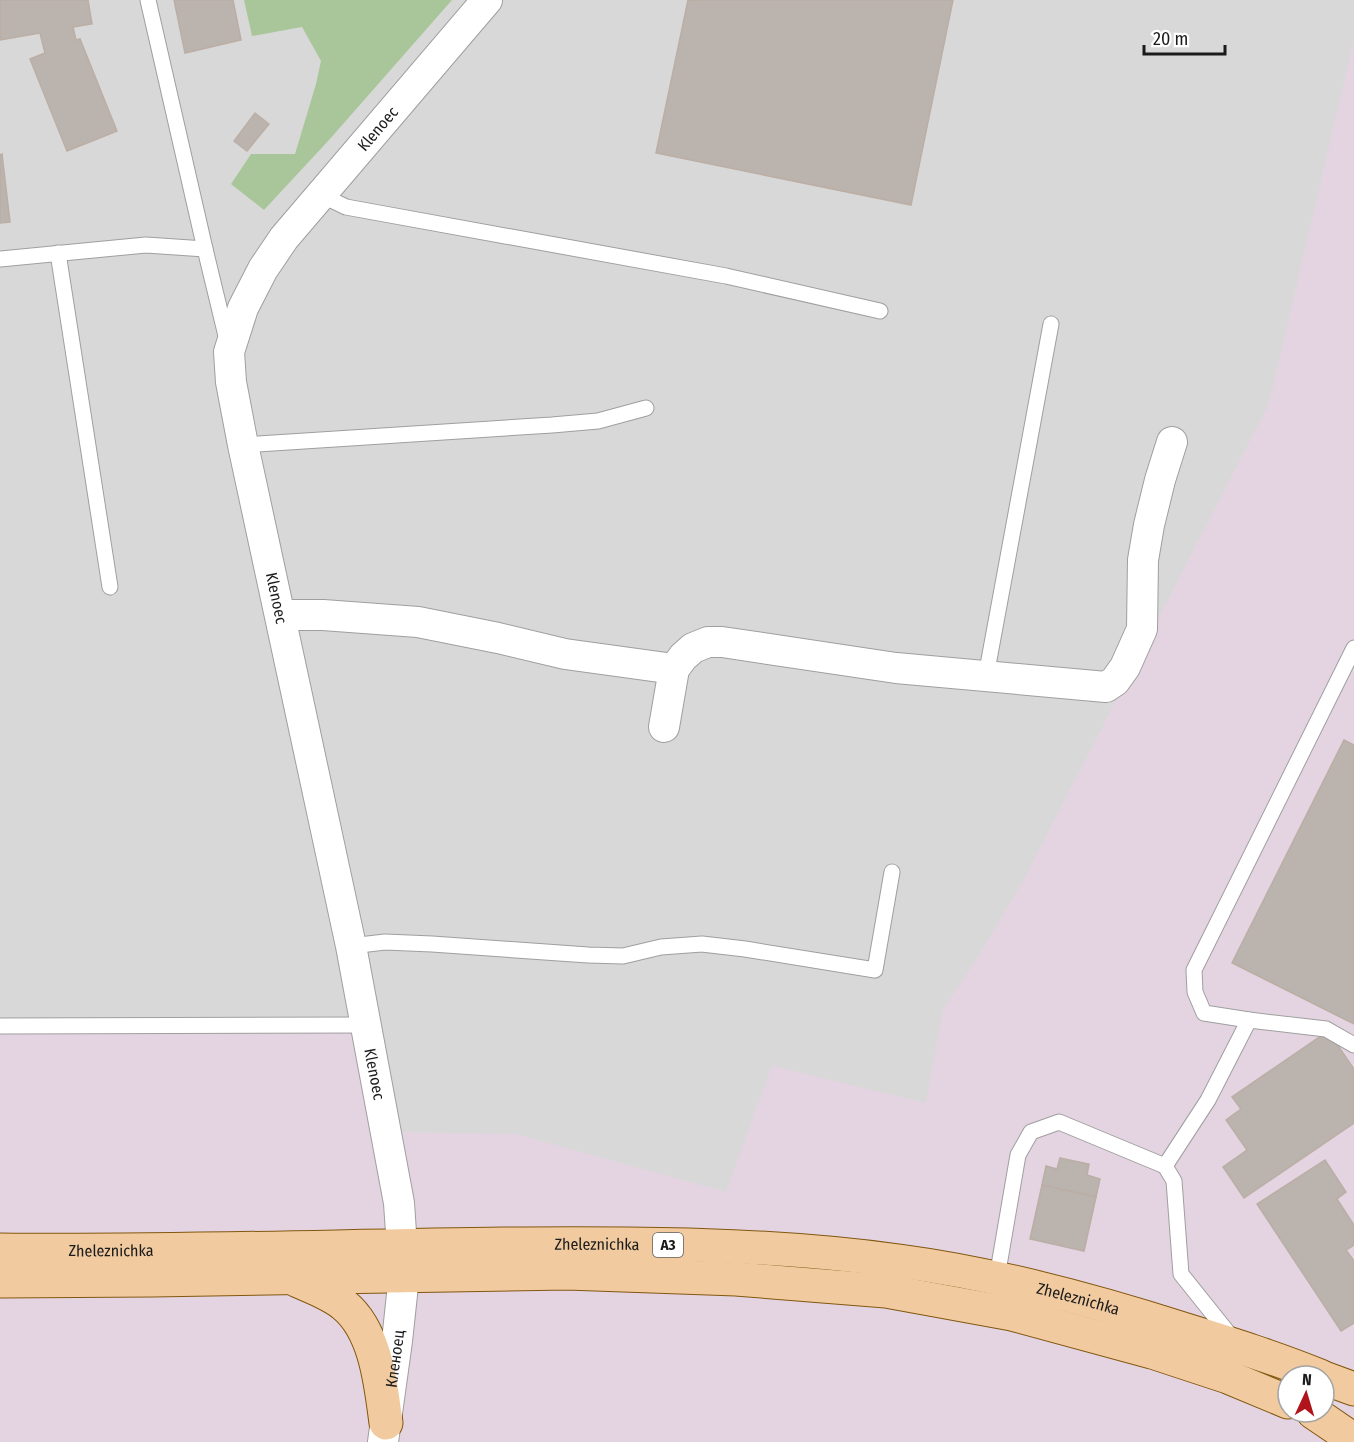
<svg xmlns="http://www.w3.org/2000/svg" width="1354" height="1442" viewBox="0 0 1354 1442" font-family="'Fira Sans Condensed',sans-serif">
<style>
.residential{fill:#d9d8d8;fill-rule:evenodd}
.industrial{fill:#e4d4e1;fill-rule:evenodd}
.forest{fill:#a9c69a}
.building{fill:#bbb3ae;stroke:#bbaea5;stroke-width:1.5}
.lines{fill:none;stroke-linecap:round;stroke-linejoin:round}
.service-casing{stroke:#9f9f9f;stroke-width:17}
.minor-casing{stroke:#9f9f9f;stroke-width:32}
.primary-casing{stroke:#82570f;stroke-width:35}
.service{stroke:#fff;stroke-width:15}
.minor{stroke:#fff;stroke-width:30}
.primary{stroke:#f1caa0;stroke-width:33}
.labels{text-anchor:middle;stroke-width:4.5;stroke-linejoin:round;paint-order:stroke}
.shield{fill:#fff;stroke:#5f5f5f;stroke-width:1.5}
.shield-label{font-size:15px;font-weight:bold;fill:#1b1b1b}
.street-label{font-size:16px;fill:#1b1b1b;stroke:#fff}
</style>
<rect width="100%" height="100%" fill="#ebe7e1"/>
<path class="residential" d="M0 0H1354V1442H0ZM1288 1376H1324V1412H1288Z"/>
<path class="industrial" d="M1354 40V1442H0V1019L366 1025 386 1132 516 1134 726 1192 772 1066 926 1103 943 1010 976 960 1021 885 1269 404ZM1288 1376H1324V1412H1288Z"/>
<path class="forest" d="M244 0H452L329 140 264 210 231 184 251 154H295L316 84 321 61 302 27 252 36Z"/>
<g class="building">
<path d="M0 0H88L92 24 73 27 76 40 80 39 117 131 67 151 30 59 45 53 40 33 0 40Z"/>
<path d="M174 0H233L241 40 185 53Z"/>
<path d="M688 0H953L911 205 656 153Z"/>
<path d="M255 113 269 124 247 151 234 141Z"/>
<path d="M2 154 10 222 0 223V155Z"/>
<path d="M1344 740 1354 745V1024L1232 963Z"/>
<path d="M1328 1031 1354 1069V1123L1244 1198 1223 1167 1247 1150 1226 1120 1241 1109 1232 1097Z"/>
<path d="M1060 1158 1089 1164 1087 1175 1100 1179 1096 1197 1042 1185 1046 1166 1057 1169Z"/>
<path d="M1325 1160 1346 1192 1337 1199 1354 1225V1245L1346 1250 1354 1261V1323L1341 1331 1257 1204Z"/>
<path d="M1042 1185 1096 1197 1084 1251 1030 1239Z"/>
</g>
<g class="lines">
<g class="service-casing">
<g id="service">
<path d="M148 0 205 249"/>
<path d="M321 195 346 207 726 276 880 311"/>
<path d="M58 253 110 587"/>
<path d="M0 259 146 245 205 249 227 340"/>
<path d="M243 445 552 425 598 421 646 408"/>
<path d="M1354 648 1194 970 1195 992 1204 1013 1249 1020 1326 1029 1354 1045"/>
<path d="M986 676 1051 324"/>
<path d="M351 946 385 942 432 944 588 955 623 956 661 947 702 944 745 949 875 970 892 872"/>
<path d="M0 1026 366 1025"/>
<path d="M1165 1166 1208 1100 1249 1020"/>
<path d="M997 1277 1018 1155 1031 1132 1059 1122 1165 1166 1174 1181 1181 1274 1233 1339"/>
</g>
</g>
<g class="minor-casing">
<g id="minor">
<path d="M280 615H323L418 622 498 638 565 654 674 669"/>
<path d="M664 727 674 669 683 657 693 648 708 642H722L896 668 1106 687 1115 681 1125 667 1142 629 1143 560 1149 525 1160 480 1172 442"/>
<path id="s1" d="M383 1442 397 1341 404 1276 399 1203 351 946 243 445 231 382 229 352 243 308 263 269 284 238 487 0"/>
</g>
</g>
<g class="primary-casing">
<g id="primary">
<path id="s2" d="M0 1250C168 1252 336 1246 504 1244 636 1243 768 1243 899 1261 997 1274 1093 1300 1186 1330 1231 1344 1276 1358 1320 1376"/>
<path d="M0 1281 153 1280 567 1273 736 1279 886 1291 1012 1314 1152 1352 1228 1377 1288 1402"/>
<path d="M298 1281C314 1288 331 1294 344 1305 376 1331 381 1385 386 1423"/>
<path d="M1324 1378 1354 1389"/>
<path d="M1313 1412 1354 1440"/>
</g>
</g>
<use href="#service" class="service"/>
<use href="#minor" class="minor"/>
<use href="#primary" class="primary"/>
</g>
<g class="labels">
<rect class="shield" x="653" y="1233" width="30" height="24" rx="4.5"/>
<g class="shield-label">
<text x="668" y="1250">A3</text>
</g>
<g class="street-label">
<text dy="6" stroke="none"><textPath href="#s1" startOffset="1380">Klenoec</textPath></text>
<text transform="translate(277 598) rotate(78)" y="6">Klenoec</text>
<text transform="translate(375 1074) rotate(79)" y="6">Klenoec</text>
<text dy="6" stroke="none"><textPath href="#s2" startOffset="597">Zheleznichka</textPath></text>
<text dy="6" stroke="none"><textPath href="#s2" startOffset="111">Zheleznichka</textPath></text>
<text dy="6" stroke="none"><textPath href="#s2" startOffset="1083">Zheleznichka</textPath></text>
<text dy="6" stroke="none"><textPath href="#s1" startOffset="84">Кленоец</textPath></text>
</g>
</g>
<g transform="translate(1306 1394) rotate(4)"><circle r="28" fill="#ffffff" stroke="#a4a4a4" stroke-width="1.5"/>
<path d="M0-4.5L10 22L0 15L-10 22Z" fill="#b1141b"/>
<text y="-9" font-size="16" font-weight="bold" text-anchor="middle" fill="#1b1b1b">N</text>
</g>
<path d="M1144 45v9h81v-9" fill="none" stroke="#1b1b1b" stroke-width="3"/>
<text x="1153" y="45" font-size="18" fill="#1b1b1b" stroke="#ffffff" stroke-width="4.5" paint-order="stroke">20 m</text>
</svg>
